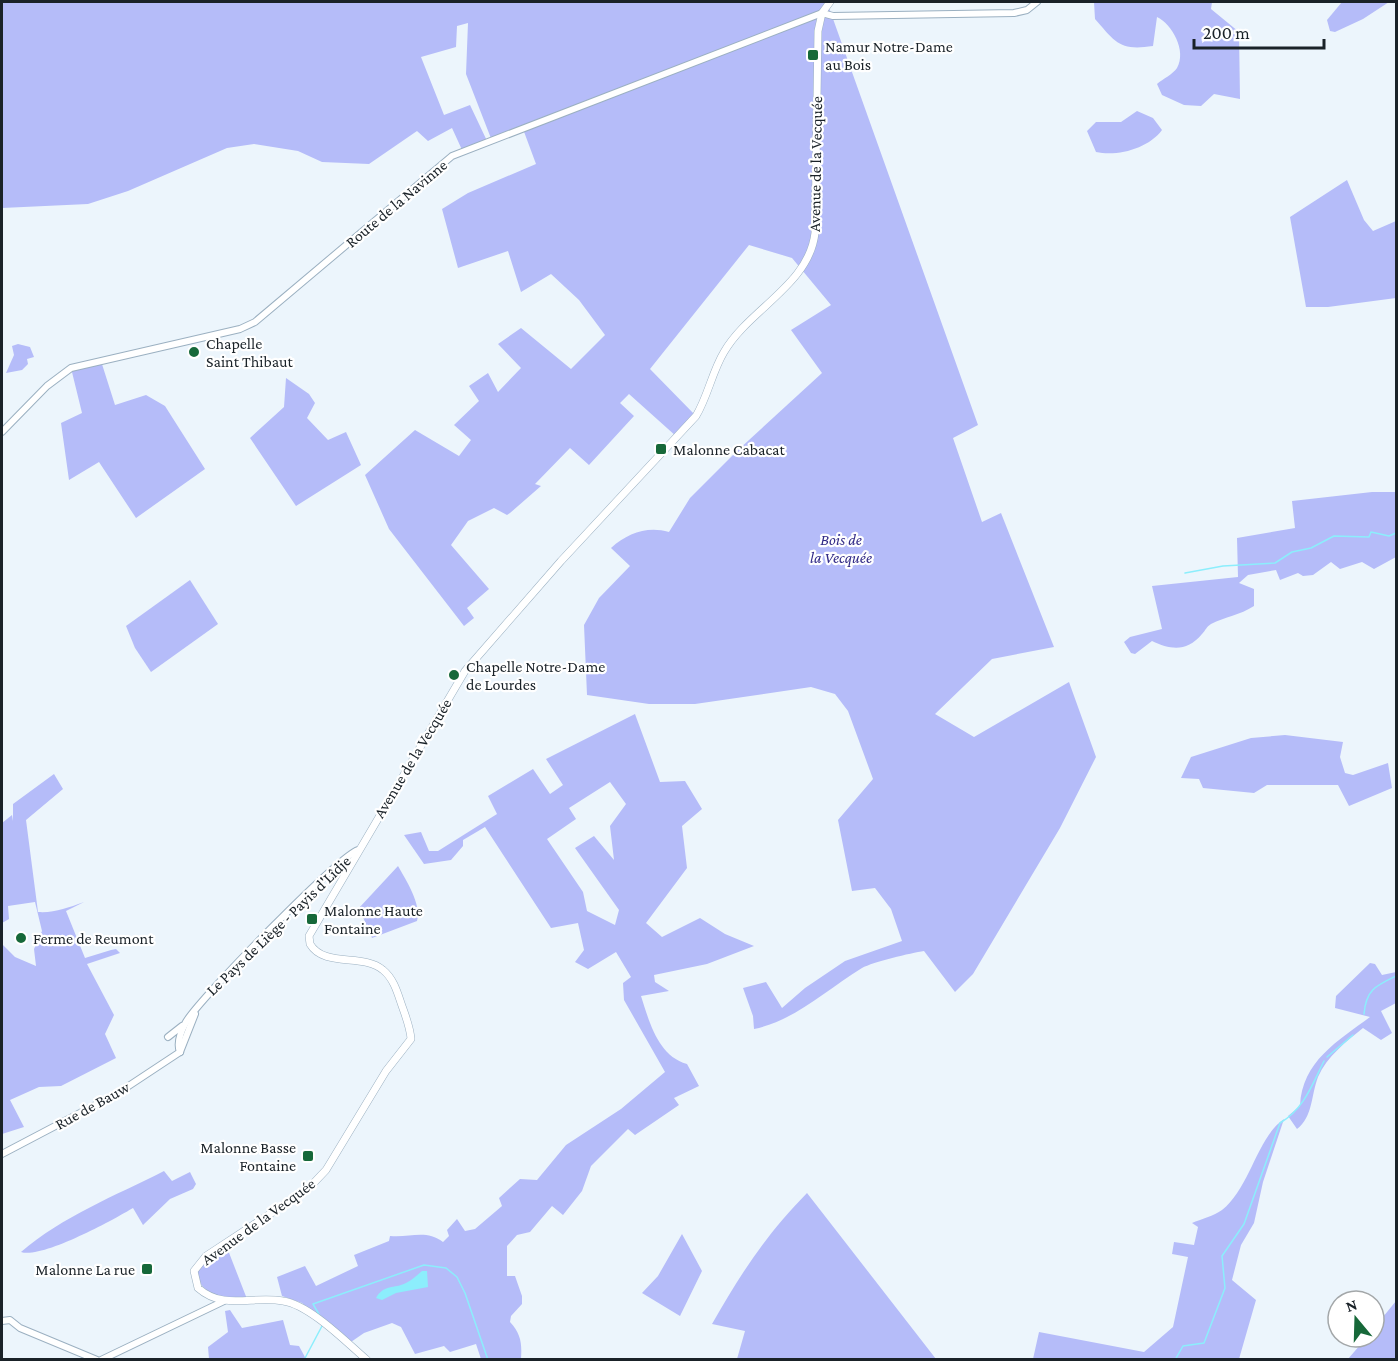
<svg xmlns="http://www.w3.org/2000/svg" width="1398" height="1361" viewBox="0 0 1398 1361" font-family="'Crimson Pro',serif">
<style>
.green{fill:#b5bcf9;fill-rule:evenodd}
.water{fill:#8ceefc}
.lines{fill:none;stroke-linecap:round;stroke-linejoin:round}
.stream{stroke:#8ceefc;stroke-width:1.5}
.tertiary-casing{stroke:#9bb0c1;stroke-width:8}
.secondary-casing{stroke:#9bb0c1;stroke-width:8}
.tertiary{stroke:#fff;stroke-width:6}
.secondary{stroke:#fff;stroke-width:7}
.poi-dot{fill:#166839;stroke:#fff;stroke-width:2}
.labels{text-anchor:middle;stroke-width:4.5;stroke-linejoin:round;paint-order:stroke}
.poi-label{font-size:16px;fill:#1a2228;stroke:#fff;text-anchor:start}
.street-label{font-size:16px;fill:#1a2228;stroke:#fff}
.park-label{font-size:16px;font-style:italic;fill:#322b87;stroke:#fff}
</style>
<rect width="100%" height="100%" fill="#ecf5fc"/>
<g class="green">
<path d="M2 2H827L978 425 953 438 982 522 1001 513 1054 647 992 659 935 714 974 737 1069 682 1096 757 1060 828 973 974 955 992 924 951C911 953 873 962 862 968 826 990 796 1020 754 1029L753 1016 743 988 766 982 782 1008 805 988 845 961 902 941 891 909 875 888 852 891 838 820 873 779 848 711 835 694 811 687 695 704H649L587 695 584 625 599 598 630 566 611 548C628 533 647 526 669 532L690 498 737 451 822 373 791 330 831 305 792 258 749 245 650 369 696 416 677 437 629 394 620 403 634 416 589 465 570 448 535 484 541 486 510 513 507 515 494 508 468 521 451 545 489 589 467 608 474 618 464 626 389 529 365 475 415 430 459 456 471 440 454 425 479 401 469 386 488 373 498 392 521 368 498 344 521 328 571 369 605 335 579 300 551 274 521 292 508 251 458 268 442 209 468 193 536 164 523 129 492 141 466 74 468 23 457 26 456 47 421 57 444 115 470 105 488 143 463 152 452 128 428 141 417 131 369 164 322 162 298 151 254 144 227 148 128 191 88 204 2 208Z"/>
<path d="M1094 2H1212L1211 9 1239 32 1240 99 1214 94 1201 106 1184 105 1162 95 1157 84C1163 79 1173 74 1177 68 1187 51 1172 24 1157 17L1153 46C1120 51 1116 43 1095 19Z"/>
<path d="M1342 2H1389L1363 19 1335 32 1330 31 1327 20Z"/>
<path d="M1137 111 1153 118 1162 130C1149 148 1118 157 1096 152L1087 131 1096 122H1121Z"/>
<path d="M1347 180 1364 220 1373 231 1396 221V298L1328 307H1306L1290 217Z"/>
<path d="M18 344 30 347 34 357 27 359 28 364 22 370 6 373 14 355 12 346Z"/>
<path d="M101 361 115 405 146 395 165 406 205 469 136 518 99 462 69 480 61 423 82 413 71 368Z"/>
<path d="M286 378 309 394 315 403 307 418 328 440 346 432 361 465 296 506 250 438 284 407Z"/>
<path d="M1372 492H1396V557L1374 569 1362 562 1340 569 1331 562 1313 575 1303 576 1298 573 1280 580 1276 570 1248 575 1239 583 1254 589V606C1240 615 1225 617 1211 624 1206 627 1206 630 1202 634 1187 652 1171 650 1152 641L1135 654 1131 653 1124 642 1130 637 1162 629 1152 586 1238 577 1237 538 1295 528 1292 501Z"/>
<path d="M190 580 218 624 151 672 135 648 126 626Z"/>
<path d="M635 714 660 782 685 781 702 809 682 826 687 868 646 923 662 937 700 918 725 934 754 946 707 964 654 975 655 982 669 991 641 996C649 1021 658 1056 687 1064L699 1086 674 1098 679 1105 635 1135 628 1129 591 1166 582 1191 563 1215 552 1206 530 1232 517 1235 507 1246V1276H515L522 1296V1304L511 1316 510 1322C521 1334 522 1343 521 1359H481L476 1344 450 1352 444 1346 415 1354 401 1327 392 1323 364 1333 348 1344 302 1303 282 1296 277 1277 305 1266 316 1286 358 1266 354 1255 389 1241 390 1236C410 1238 426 1229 443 1242L449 1236 447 1230 457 1219 465 1231 475 1229 502 1206 499 1198 520 1179 537 1180 566 1145 621 1109 665 1072 624 1000 623 983 631 977 616 952 588 969 575 962 584 950 578 923 551 928 485 827 463 840V846L451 860 424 864 404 835 421 832 429 851H438L497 814 488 796 533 769 550 794 563 785 546 759ZM610 782 626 804 610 826 614 860 594 836 575 848 619 910 615 925 587 911 583 892 547 839 576 819 569 808Z"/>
<path d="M1285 735 1343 742 1340 757 1345 773 1353 775 1388 763 1392 788 1349 806 1338 785H1267L1254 793 1203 788 1199 779 1181 778 1191 757 1251 738Z"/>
<path d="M54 774 63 789 26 820 38 912C55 913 67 908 84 902L66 911 85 958 111 950 116 949 120 953 87 964 114 1015 105 1034 116 1058 61 1086 39 1087 10 1100 24 1127 2 1134V944L15 957 36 966 34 949 42 931 35 902 8 906 9 919 2 923V823L12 815 13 821V804Z"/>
<path d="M398 866C406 880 422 905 417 921L372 938 359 908Z"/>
<path d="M1370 963 1375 964 1382 975 1396 972V1003L1381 1011 1392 1033 1381 1040 1363 1028C1346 1042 1327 1056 1318 1077 1311 1095 1313 1117 1297 1129L1288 1116 1300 1106C1302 1061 1338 1041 1370 1017L1335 1008 1336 996Z"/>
<path d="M1284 1119 1263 1182 1254 1223 1241 1245 1232 1280 1256 1300 1239 1359H1033L1039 1332 1144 1352 1173 1327 1188 1257 1172 1254 1174 1242 1194 1245 1198 1227 1192 1223C1201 1219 1214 1216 1222 1210 1250 1188 1257 1137 1284 1119Z"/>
<path d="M164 1171 172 1181 190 1172 196 1184 193 1189 170 1199 143 1225 133 1208C113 1220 42 1259 21 1252 63 1216 115 1196 164 1171Z"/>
<path d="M807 1193 936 1359H737L745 1331 712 1324C741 1273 766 1235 807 1193Z"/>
<path d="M682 1234 702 1271 680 1316 642 1293 658 1276Z"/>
<path d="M226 1245 247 1299C225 1298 205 1298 196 1275L200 1265Z"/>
<path d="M1396 1301V1359H1348L1367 1337H1374V1328Z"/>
<path d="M230 1310 242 1328 283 1320 290 1345 299 1346 306 1359H209L208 1347 228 1332 225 1311Z"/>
</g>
<path class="water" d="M422 1271H427L428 1287 396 1293 382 1300 376 1298C384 1284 394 1289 406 1283 412 1280 417 1275 422 1271Z"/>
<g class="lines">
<g class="stream">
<path d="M1185 573 1223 566 1275 563 1292 552 1311 548 1334 536 1369 537 1371 532 1389 536 1396 533"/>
<path d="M1364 1014C1366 990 1375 986 1396 976"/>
<path d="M1327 1057 1353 1035"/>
<path d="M320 1316 313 1304 424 1265 446 1268 457 1277 465 1293 488 1360"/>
<path d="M304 1360 322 1326"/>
<path d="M1175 1360 1183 1346 1204 1343 1225 1288 1222 1256 1244 1224 1280 1123C1304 1109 1312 1085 1324 1061"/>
</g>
<g class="tertiary-casing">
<g id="tertiary">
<path d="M2 432 47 386 71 368 240 329 255 322 452 156 822 13 833 16 1014 13 1027 10 1037 2"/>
<path d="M168 1037 182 1026"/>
<path d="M180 1052C176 1042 181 1031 186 1022 199 999 339 856 358 850"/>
<path d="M180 1052 195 1014"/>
<path d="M2 1154 118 1093 180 1052"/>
<path d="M2 1321 10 1320 20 1328 97 1360"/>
<path d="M101 1360 224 1301"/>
</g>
</g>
<g class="secondary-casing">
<path id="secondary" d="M367 1360C346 1342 310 1305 283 1301 253 1295 224 1311 198 1288L194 1271 206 1256 308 1189 326 1170 386 1071 411 1039C410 1026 405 1015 401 1003 397 991 393 978 383 970 364 953 324 968 310 944L309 936 465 671 561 561 696 416C708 396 712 372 724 352 749 309 809 285 815 233L818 31 822 13 830 2"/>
</g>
<use href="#tertiary" class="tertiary"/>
<use href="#secondary" class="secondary"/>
</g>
<g class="poi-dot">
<rect x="807" y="49" width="12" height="12" rx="3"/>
<circle cx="194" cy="352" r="6"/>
<rect x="655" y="443" width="12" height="12" rx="3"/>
<circle cx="454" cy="675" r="6"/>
<rect x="306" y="913" width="12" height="12" rx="3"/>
<circle cx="21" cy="938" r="6"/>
<rect x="302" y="1150" width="12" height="12" rx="3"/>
<rect x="141" y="1263" width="12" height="12" rx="3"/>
</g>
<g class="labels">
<g class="poi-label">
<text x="825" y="52">Namur Notre-Dame<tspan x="825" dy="18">au Bois</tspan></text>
<text x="206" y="349">Chapelle<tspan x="206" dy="18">Saint Thibaut</tspan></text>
<text x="673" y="455">Malonne Cabacat</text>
<text x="466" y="672">Chapelle Notre-Dame<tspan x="466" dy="18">de Lourdes</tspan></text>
<text x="324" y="916">Malonne Haute<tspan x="324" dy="18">Fontaine</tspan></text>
<text x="33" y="944">Ferme de Reumont</text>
<text x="296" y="1153" text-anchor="end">Malonne Basse<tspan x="296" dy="18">Fontaine</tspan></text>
<text x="135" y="1275" text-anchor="end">Malonne La rue</text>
</g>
<g class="street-label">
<text transform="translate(815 164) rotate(-89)" y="6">Avenue de la Vecquée</text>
<text transform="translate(396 203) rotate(-40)" y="6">Route de la Navinne</text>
<text transform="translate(412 758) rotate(-59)" y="6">Avenue de la Vecquée</text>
<text transform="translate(278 925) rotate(-44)" y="6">Le Pays de Liège - Payis d'Lîdje</text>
<text transform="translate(92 1105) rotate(-29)" y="6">Rue de Bauw</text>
<text transform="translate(258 1221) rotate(-36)" y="6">Avenue de la Vecquée</text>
</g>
<g class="park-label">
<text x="841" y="545">Bois de<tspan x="841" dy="18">la Vecquée</tspan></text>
</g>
</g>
<rect width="1398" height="1361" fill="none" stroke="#1a2228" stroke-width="6"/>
<g transform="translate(1356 1319) rotate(341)"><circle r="28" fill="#ffffff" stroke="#a3a7a9" stroke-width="1.5"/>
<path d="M0-4.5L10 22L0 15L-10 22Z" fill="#166839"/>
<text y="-9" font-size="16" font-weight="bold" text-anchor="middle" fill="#1a2228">N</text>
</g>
<path d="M1194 39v9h130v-9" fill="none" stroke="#1a2228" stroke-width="3"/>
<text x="1203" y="39" font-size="18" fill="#1a2228" stroke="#ffffff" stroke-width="4.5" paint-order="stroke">200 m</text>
</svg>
